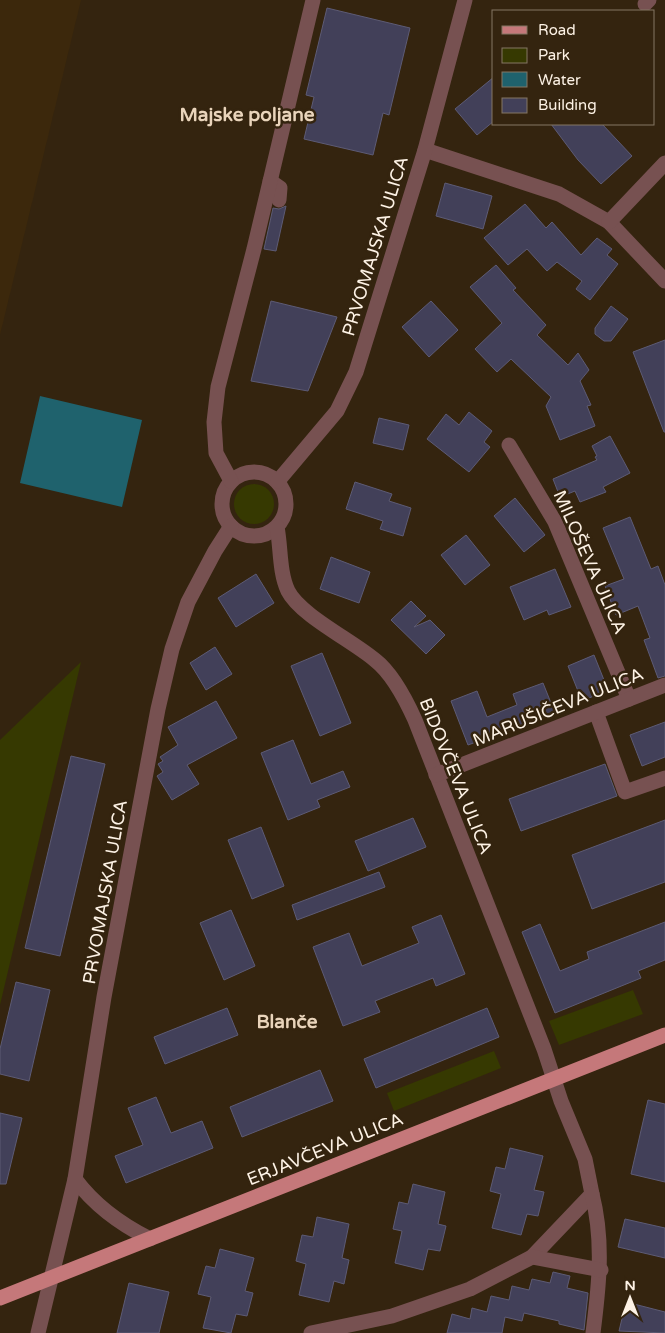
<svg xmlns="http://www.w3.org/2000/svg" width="665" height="1333" viewBox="0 0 665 1333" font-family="'Varela Round',sans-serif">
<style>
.built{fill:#3c280c}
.green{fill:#363901}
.water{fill:#1f626d}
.building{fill:#424059;stroke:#5d5b75}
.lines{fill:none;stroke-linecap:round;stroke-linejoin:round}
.minor{stroke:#775151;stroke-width:15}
.major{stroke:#c5787a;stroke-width:15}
.labels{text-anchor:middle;stroke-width:5;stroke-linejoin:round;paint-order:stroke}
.street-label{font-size:18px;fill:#fdf2e5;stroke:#34240f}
.neighbourhood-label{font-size:19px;font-weight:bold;fill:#e9d4bb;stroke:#34240f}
</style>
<rect width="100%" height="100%" fill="#34240f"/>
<path class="built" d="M0 0H81L0 335Z"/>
<g class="green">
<circle cx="254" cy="504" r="20"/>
<path d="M81 662 0 1005V740Z"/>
<path d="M633 990 643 1014 559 1045 549 1021Z"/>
<path d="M494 1051 501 1068 394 1111 387 1093Z"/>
</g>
<path class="water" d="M40 396 142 420 122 507 20 483Z"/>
<g class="building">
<path d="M327 8 410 28 389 115 383 113 373 155 304 139 314 97 306 95Z"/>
<path d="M494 77V121L477 135 455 109Z"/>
<path d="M551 124H602L632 156 601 184 578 160Z"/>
<path d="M445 183 492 196 483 229 436 216Z"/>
<path d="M525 204 546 228 552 222 581 255 597 238 612 249 607 255 618 264 590 300 576 289 582 281 557 262 547 271 527 249 508 265 484 238Z"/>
<path d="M286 206 276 251 264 249 273 208 279 209Z"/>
<path d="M496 265 516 288 513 290 546 325 537 335 568 365 578 353 589 370 580 381 591 405 587 406 595 426 560 440 546 406 551 397 511 359 497 372 475 349 502 323 470 287Z"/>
<path d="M271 301 337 317 308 391 251 381Z"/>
<path d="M431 301 458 330 429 357 402 327Z"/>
<path d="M611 306 628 319 611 341H604L595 334V328Z"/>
<path d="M665 340V432H664L633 352Z"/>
<path d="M469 412 492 431 484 442 490 447 469 472 427 439 446 414 459 425Z"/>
<path d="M379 418 409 425 403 450 373 443Z"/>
<path d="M610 436 630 473 603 487 606 492 580 502 575 491 560 497 553 479 597 460 595 457 597 456 592 446Z"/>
<path d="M355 482 392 494 389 501 411 508 403 536 380 529 383 521 346 509Z"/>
<path d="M515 498 545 535 524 552 494 516Z"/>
<path d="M630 517 651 569 658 566 665 585V676L658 678 644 640 650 638 638 606 616 615 605 586 624 579 603 528Z"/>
<path d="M466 535 490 565 465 585 441 555Z"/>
<path d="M331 557 370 572 359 603 320 589Z"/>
<path d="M555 569 571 607 549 615 547 610 524 620 510 587Z"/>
<path d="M256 574 274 603 236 627 218 598Z"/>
<path d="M411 601 426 616 414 627 430 620 445 635 426 654 391 620Z"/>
<path d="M215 647 232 674 206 690 190 663Z"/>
<path d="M322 653 351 723 320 736 291 666Z"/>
<path d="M594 655 608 690 582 701 568 666Z"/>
<path d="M543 683 555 713 468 745 451 701 477 691 487 717 517 705 513 694Z"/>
<path d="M216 701 237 738 187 765 199 784 172 800 157 776 163 772 158 764 163 761 160 757 178 745 168 727Z"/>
<path d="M665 722V757L642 766 630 735Z"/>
<path d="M293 740 311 784 343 771 350 787 317 800 320 807 288 820 261 753Z"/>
<path d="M71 756 105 764 60 956 25 948Z"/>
<path d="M605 764 617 796 521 831 509 799Z"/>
<path d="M413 818 426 847 368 871 355 841Z"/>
<path d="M665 820V882L592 909 572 855Z"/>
<path d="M261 827 284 886 252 899 228 840Z"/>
<path d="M379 872 385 887 297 920 292 905Z"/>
<path d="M231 910 255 966 224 980 200 923Z"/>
<path d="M441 915 465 974 436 986 433 978 375 1001 380 1012 343 1026 313 947 349 933 362 966 419 943 412 927Z"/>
<path d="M665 922V960L638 971 641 978 555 1013 522 932 540 924 560 971 589 959 587 952Z"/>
<path d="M16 982 50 990 29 1081 0 1074V1049Z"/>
<path d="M227 1008 238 1035 165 1064 154 1037Z"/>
<path d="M487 1008 499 1037 376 1088 364 1059Z"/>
<path d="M320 1070 333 1101 242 1137 230 1107Z"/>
<path d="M156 1097 171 1133 202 1121 213 1148 126 1183 115 1156 143 1145 128 1108Z"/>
<path d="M648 1100 665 1104V1182L631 1174Z"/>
<path d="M0 1113 22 1118 6 1184H0Z"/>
<path d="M510 1148 543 1156 534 1190 544 1192 538 1216 527 1214 521 1235 492 1228 501 1194 490 1191 496 1167 505 1169Z"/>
<path d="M413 1184 445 1192 438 1224 446 1226 440 1251 428 1249 423 1270 395 1263 402 1231 393 1229 399 1202 408 1204Z"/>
<path d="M317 1217 349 1224 342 1258 349 1260 344 1284 334 1281 329 1302 299 1295 306 1264 296 1261 302 1235 313 1237Z"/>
<path d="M625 1219 665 1228V1258L618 1247Z"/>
<path d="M220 1249 254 1258 245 1291 253 1293 247 1316 236 1314 231 1333 203 1328 211 1297 198 1294 206 1266 215 1268Z"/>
<path d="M553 1272 570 1276 567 1288 588 1293 584 1330 559 1324V1321L524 1313 522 1321 505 1317 502 1333H447L452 1314 470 1319 472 1308 487 1312 491 1296 509 1300 512 1286 529 1290 532 1279 550 1283Z"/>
<path d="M129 1283 169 1292 159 1333H117Z"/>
<path d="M626 1302 665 1312V1333L619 1331Z"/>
</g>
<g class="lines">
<g class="minor">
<path d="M645 4 649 0"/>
<path d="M425 150 559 194 609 222 665 281"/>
<path d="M270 181 280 188 279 200"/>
<path d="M609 222 665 163"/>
<path d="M509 445 555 522 629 699"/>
<circle cx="254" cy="504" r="32"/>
<path d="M231 481 216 453 214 422 218 387 254 249 313 0"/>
<path d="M278 481 337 411 356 372 425 150 465 0"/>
<path d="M277 527C281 547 279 572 288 591 300 615 353 641 375 660 393 674 406 700 415 720L544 1049 561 1101 585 1159 592 1194 532 1257 470 1289 392 1316 311 1333"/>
<path d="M596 712 625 792 665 778"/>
<path d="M436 775 665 685"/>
<path d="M75 1179C95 1206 120 1224 150 1239"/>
<path d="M592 1194C604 1241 599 1286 593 1333"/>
<path d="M532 1257 601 1270"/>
<path d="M38 1333 75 1179 104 997 158 709 172 649 188 602 215 551 231 526"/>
</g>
<path class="major" d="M0 1298 665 1035"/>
</g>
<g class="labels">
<g class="street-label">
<text transform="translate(375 246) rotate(-73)" y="6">PRVOMAJSKA ULICA</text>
<text transform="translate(590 562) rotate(66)" y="6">MILOŠEVA ULICA</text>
<text transform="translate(558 707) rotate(-22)" y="6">MARUŠIČEVA ULICA</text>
<text transform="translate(456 776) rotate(68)" y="6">BIDOVČEVA ULICA</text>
<text transform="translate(105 892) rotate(-80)" y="6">PRVOMAJSKA ULICA</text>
<text transform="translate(325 1149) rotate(-22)" y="6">ERJAVČEVA ULICA</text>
</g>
<g class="neighbourhood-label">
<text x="247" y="121">Majske poljane</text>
<text x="287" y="1028">Blanče</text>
</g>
</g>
<rect x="492" y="10" width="162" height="115" fill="#34240f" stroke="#847665"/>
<rect x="502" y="26" width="25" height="8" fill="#c5787a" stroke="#847665"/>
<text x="538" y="35" font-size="15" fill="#fdf2e5">Road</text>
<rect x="502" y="48" width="25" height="15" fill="#363901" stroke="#847665"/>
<text x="538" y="60" font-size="15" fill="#fdf2e5">Park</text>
<rect x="502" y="72" width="25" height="15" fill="#1f626d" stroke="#847665"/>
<text x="538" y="85" font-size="15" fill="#fdf2e5">Water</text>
<rect x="502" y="98" width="25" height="15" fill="#424059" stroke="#847665"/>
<text x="538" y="110" font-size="15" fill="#fdf2e5">Building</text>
<g transform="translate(630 1298)" stroke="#34240f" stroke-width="4" paint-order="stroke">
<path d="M0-4L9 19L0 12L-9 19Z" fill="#fdf2e5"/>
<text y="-8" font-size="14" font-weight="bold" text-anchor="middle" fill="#fdf2e5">N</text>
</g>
</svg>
